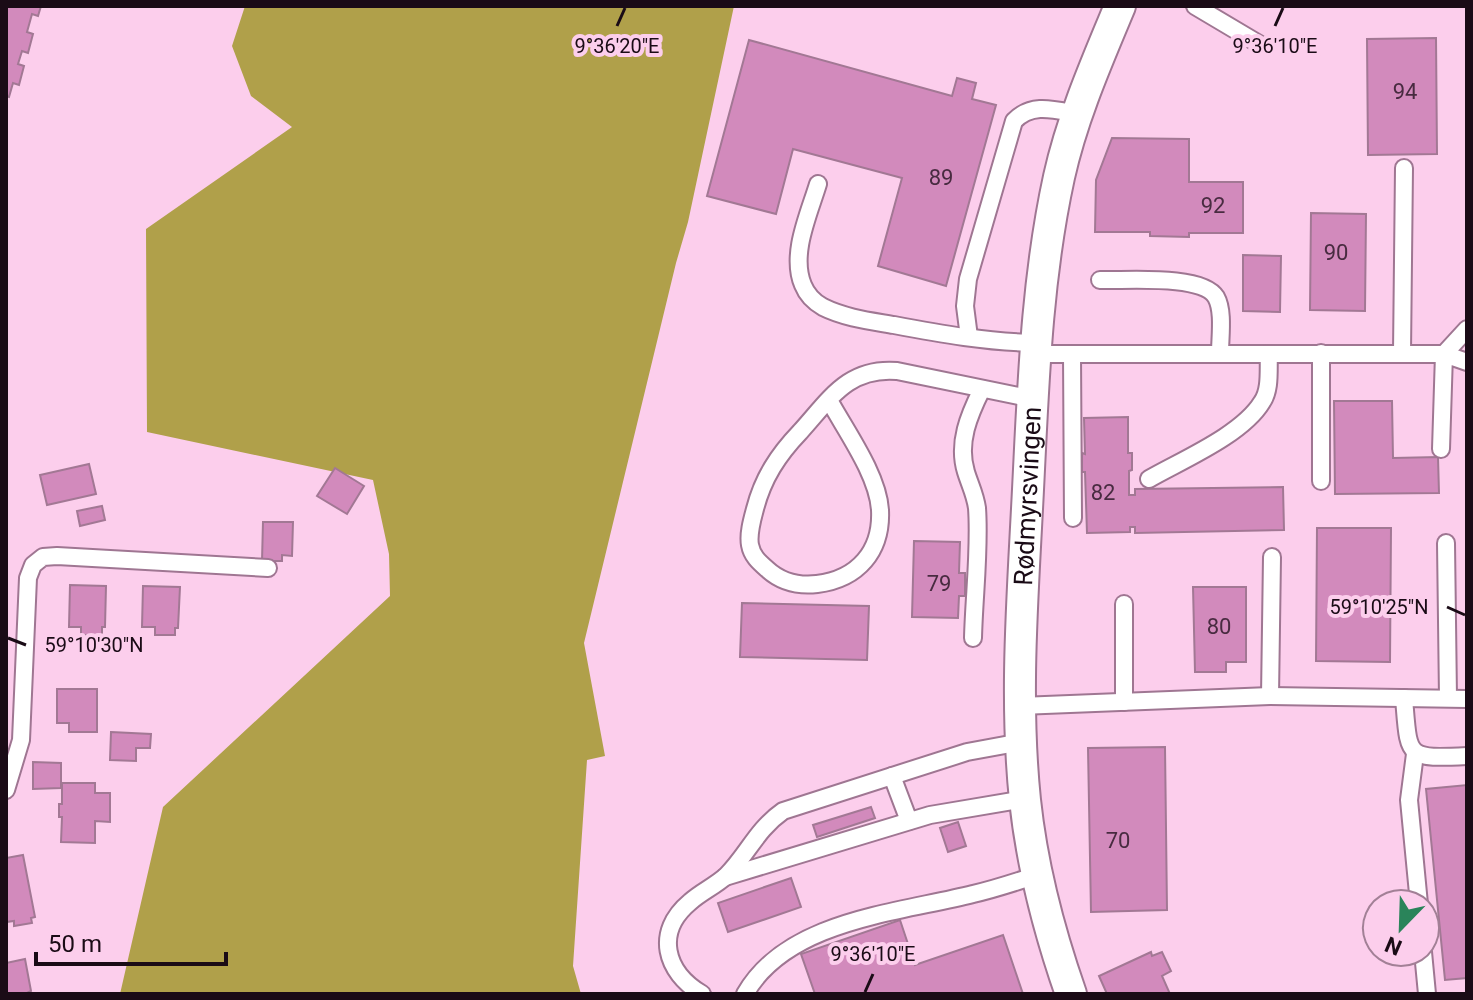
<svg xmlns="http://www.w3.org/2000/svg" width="1473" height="1000" viewBox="0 0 1473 1000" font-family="Roboto,sans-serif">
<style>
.forest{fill:#b0a04a}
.building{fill:#d28abc;stroke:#a27894;stroke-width:2}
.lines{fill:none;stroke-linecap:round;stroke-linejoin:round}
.lane-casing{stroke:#9f7692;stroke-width:20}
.street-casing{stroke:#9f7692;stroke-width:34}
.lane{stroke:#fff;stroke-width:16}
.street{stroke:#fff;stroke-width:30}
.ticks{fill:none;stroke:#1a0b16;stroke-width:3}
.labels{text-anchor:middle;stroke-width:8;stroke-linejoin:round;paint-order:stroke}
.number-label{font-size:22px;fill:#482b40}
.street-label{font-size:26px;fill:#1a0b16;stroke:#fcceec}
.ticks-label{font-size:20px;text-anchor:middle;fill:#1a0b16;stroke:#fcceec;stroke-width:8;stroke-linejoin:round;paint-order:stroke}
</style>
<rect width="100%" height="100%" fill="#fcceec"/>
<path class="forest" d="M245 6H734L688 222 676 263 584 643 605 756 587 760 573 966 581 994H120L163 807 390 596 389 554 373 480 147 432 146 229 292 127 251 96 232 46Z"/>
<g class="building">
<path d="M6 6H41L38 16 32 14 27 32 33 34 28 53 22 51 18 64 24 66 19 85 13 83 9 97 6 96Z"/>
<path d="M1436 38 1437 154 1368 155 1367 39Z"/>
<path d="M749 40 952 96 957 78 976 83 972 99 996 105 946 286 878 266 902 178 793 149 776 214 707 196Z"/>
<path d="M1112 138 1189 139V182H1243V233H1189V237L1150 236V232H1095L1096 180Z"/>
<path d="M1311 213 1366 214 1365 311 1310 310Z"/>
<path d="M1243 255 1281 256 1280 312 1243 311Z"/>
<path d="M1334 401H1392L1393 458 1438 457 1439 493 1335 494Z"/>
<path d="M1128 417V453H1132V470L1129 471V495H1135V489L1283 487 1284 530 1135 533V527H1130V532L1087 533 1085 472H1082V453L1085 454 1084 418Z"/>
<path d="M89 464 96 494 47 505 40 475Z"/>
<path d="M335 468 364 486 347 514 317 496Z"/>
<path d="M102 506 105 520 80 526 77 511Z"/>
<path d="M263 522H293L292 556 282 555V561H262Z"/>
<path d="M1317 528H1391L1390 662 1316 661Z"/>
<path d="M914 541 960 542 959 573H965V596H959L958 618 912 617Z"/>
<path d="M70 585 106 586 105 627H102V635H81V627H69Z"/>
<path d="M143 586 180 587 178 628H175V635H155V627H142Z"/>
<path d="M1193 587H1246V662H1226V672H1195Z"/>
<path d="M742 603 869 606 867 660 740 657Z"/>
<path d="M57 689H97V732H69V723H57Z"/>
<path d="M111 732 151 734 150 748H136V761L110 760Z"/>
<path d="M1165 747 1167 910 1091 912 1088 748Z"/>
<path d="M33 762 61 763V788L33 789Z"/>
<path d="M62 783H95V793H110V822L95 821V843L61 842 62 817H59V804H62Z"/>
<path d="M1467 785V978L1445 980 1426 789Z"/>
<path d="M871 807 875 818 817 837 813 825Z"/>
<path d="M958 822 966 846 948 852 940 828Z"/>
<path d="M23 855 35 917 31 918 32 923 14 926V921L6 922V858Z"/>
<path d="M791 878 801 907 728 932 718 903Z"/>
<path d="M900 920 915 965 1003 935 1023 994H815L801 954Z"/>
<path d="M1151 952 1152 956 1162 952 1171 971 1162 976 1170 994H1107L1099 976Z"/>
<path d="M25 959 31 991 25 994H6V963Z"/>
</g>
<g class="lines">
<g class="lane-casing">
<g id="lane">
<path d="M1195 6 1259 44"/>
<path d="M818 184C809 214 790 254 803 285 807 295 814 302 823 307 845 318 871 321 894 325 941 334 988 342 1035 343"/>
<path d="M1100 280C1125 281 1202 274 1216 297 1224 311 1220 337 1220 353"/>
<path d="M969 337 965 306 968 279 1014 121C1032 102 1055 110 1078 114"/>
<path d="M1402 353 1404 168"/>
<path d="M1034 354H1444L1467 329"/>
<path d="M1072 354 1073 518"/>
<path d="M829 400C846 431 878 475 880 510 882 551 858 579 817 584 799 586 781 582 767 569 759 562 752 556 750 545 748 534 752 520 755 509 763 478 778 455 800 432 830 399 848 367 897 371L1033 399"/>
<path d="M1441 449 1444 354 1467 362"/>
<path d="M1149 479C1182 460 1242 435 1262 402 1271 389 1268 369 1269 354"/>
<path d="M1321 481V353"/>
<path d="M1446 543 1448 698"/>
<path d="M973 638C974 596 980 549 977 508 975 494 970 485 966 472 957 443 969 415 982 389"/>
<path d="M1270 696 1272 557"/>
<path d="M1404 698C1409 758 1405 759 1467 756"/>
<path d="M1124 702V604"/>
<path d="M1020 706 1270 696 1467 699"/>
<path d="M1415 754 1409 800 1419 904"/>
<path d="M892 776 909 821"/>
<path d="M6 790 21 740 28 578 33 565 43 557 57 556 268 568"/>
<path d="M725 877 930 815 1025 799"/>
<path d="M1423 952 1427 994"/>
<path d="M702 994C665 972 654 932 690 902 701 892 715 886 726 876 748 854 756 830 783 811L967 752 1021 742"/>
<path d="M745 994C787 920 898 913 973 894 995 889 1016 882 1037 875"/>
</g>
</g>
<g class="street-casing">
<g id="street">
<path id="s1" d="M1071 994C1049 931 1032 866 1025 800 1015 703 1022 605 1027 509 1033 397 1035 287 1059 177 1072 118 1097 61 1120 6"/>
</g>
</g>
<use href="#lane" class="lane"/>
<use href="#street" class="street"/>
</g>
<path class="ticks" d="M617 26 625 8M1275 26 1283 8M1447 607 1465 615M8 638 26 645M865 992 873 974"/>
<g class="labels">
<g class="number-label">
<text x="1405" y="99">94</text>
<text x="941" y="185">89</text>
<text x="1213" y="213">92</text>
<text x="1336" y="260">90</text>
<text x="1103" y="500">82</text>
<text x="939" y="591">79</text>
<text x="1219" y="634">80</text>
<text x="1118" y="848">70</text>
</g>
<g class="street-label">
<text dy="9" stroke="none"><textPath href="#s1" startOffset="504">Rødmyrsvingen</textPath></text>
</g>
</g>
<g class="ticks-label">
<text x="617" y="53">9°36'20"E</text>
<text x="1275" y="53">9°36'10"E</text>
<text x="1379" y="614">59°10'25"N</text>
<text x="94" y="652">59°10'30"N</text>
<text x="873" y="961">9°36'10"E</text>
</g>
<rect width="1473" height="1000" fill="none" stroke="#1a0b16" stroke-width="16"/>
<g transform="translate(1401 928) rotate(203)"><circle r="38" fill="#fcceec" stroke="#a28096" stroke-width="2"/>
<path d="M0-6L14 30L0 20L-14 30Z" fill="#2a845a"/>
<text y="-12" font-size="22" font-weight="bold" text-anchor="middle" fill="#1a0b16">N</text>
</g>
<path d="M36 952v12h190v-12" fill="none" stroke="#1a0b16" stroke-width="4"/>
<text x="48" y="952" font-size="24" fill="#1a0b16" stroke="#fcceec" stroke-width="6" paint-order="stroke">50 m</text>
</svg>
